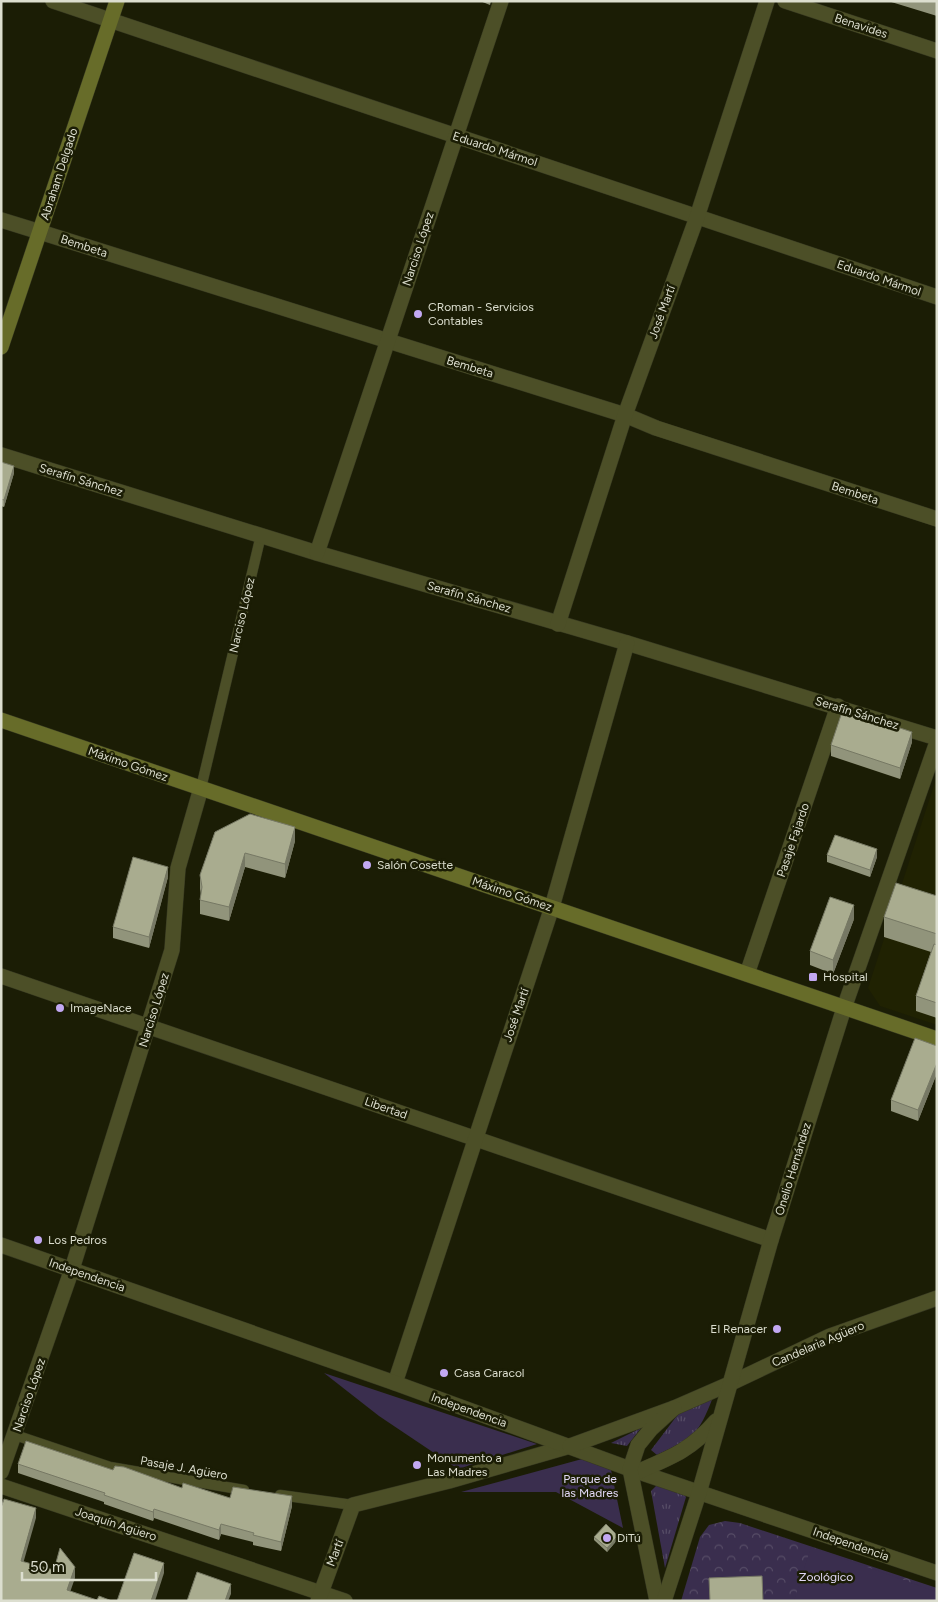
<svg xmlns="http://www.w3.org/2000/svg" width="938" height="1602" viewBox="0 0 938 1602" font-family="Figtree,sans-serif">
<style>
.built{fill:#202202}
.grass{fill:url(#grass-tufts)}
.forest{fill:url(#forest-crowns)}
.green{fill:#3a2e4e}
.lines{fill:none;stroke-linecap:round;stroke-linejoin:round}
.service-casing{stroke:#363821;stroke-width:11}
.minor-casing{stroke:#363821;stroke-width:16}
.tertiary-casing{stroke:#363821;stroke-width:16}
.secondary-casing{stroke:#363821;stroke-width:16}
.service{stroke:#4c4f27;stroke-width:10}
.minor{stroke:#4c4f27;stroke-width:15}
.tertiary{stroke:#4c4f27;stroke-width:15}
.secondary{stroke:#676c29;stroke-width:15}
.wall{fill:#91947b}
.shaded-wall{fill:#767864}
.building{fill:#a9ac8f;stroke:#767864}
.poi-dot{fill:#c2a8f2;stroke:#1b1d05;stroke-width:2}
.labels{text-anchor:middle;stroke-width:5;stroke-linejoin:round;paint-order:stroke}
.street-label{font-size:12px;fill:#dcdecf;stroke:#1b1d05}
.poi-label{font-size:12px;fill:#dcdecf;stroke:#1b1d05;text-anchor:start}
.park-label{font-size:12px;fill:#e1d8f5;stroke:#1b1d05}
</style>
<defs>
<pattern id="grass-tufts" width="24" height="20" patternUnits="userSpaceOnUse" patternTransform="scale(1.25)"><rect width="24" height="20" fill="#3a2e4e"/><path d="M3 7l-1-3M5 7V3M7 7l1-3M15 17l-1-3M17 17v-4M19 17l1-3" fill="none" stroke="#564c66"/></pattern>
<pattern id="forest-crowns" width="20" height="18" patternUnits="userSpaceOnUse" patternTransform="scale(1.25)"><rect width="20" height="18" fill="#3a2e4e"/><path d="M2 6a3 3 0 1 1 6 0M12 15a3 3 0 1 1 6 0" fill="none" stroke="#564c66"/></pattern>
</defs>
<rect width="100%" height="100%" fill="#1b1d05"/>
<path class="built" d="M937 776V1025L880 1006 868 988Z"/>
<g class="grass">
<path d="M713 1397C698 1436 694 1437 657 1455L651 1450 679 1413Z"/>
<path d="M641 1428 627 1446 611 1443Z"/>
<path d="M658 1484 683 1492 686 1497 665 1568 651 1491Z"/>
</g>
<path class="forest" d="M725 1521 740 1523 937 1588V1601H681L700 1537 709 1525Z"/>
<g class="green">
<path d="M324 1373 537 1444 458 1469 379 1416Z"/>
<path d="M582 1459 611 1470 623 1528 556 1492H461Z"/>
<path d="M811 1547 937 1592V1601H794Z"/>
</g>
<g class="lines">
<g class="service-casing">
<g id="service">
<path d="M201 788 261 535"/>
<path d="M15 1435 110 1467 244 1490"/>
<path d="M280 1495 353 1505"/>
</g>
</g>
<g class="minor-casing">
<g id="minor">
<path d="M53 1 937 297"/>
<path d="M785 1 937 51"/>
<path d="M40 232 625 415 656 428 937 519"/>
<path d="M1 455 317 553 627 643 937 738"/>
<path d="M317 553 501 1"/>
<path d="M558 624 625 415 697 217 767 1"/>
<path d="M747 974 838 706"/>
<path d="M1 976 771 1240"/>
<path d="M844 1008 937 742"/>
<path d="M395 1383 552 907 627 643"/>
<path d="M729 1384 830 1336 937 1298"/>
<path d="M1 1472 72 1269 172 950 178 868 201 788"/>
<path d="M1 1486 345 1601"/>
<path d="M318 1601 353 1505 449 1481 570 1446"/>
</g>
</g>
<g class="tertiary-casing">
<g id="tertiary">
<path d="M1 220 40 232"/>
<path d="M1 1245 395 1383 630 1469 937 1573"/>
<path d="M570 1446 674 1408 729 1384"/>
<path d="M637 1472C672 1457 691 1450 716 1421"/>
<path d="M657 1601 630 1469 638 1445 651 1429 674 1408"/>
<path d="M664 1601 699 1493 771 1240 844 1008"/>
</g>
</g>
<g class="secondary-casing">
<g id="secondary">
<path d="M1 347 117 1"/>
<path d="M1 720 937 1039"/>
</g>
</g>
<use href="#service" class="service"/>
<use href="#minor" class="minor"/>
<use href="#tertiary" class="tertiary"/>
<use href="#secondary" class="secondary"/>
</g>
<g class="wall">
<path d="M480 1H491L490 5Z"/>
<path d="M888 1H937V16Z"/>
<path d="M1 462 14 473 4 507 1 506Z"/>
<path d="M912 742 900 779 831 756V745Z"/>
<path d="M215 832 295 841 285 878 245 867 229 921 200 914V900L201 895 200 889V875Z"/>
<path d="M827 855 877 857 870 877 827 862Z"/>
<path d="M168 877 149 948 113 938V927Z"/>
<path d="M937 896V1018L916 1011V996L931 952 884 937V917Z"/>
<path d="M854 919 833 974 810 965V951Z"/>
<path d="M937 1046V1073L918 1121 891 1111V1100Z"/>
<path d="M18 1464 113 1470 182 1488 230 1498 292 1506 281 1551 253 1545V1542L221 1534 219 1540 154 1518 153 1521 104 1504V1502L18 1473Z"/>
<path d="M594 1537 618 1539 607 1552 594 1540Z"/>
</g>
<g class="shaded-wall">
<path d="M14 466V473L4 507V500Z"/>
<path d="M912 732V742L900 779V768Z"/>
<path d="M295 827V841L285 878V864Z"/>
<path d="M877 849V857L870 877V870Z"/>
<path d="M245 853V867L229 921V907Z"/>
<path d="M168 867V877L149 948V937Z"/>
<path d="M854 905V919L833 974V960Z"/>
<path d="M937 1063V1073L918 1121V1110Z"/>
<path d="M292 1496V1506L281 1551V1542Z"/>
<path d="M36 1508V1518L21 1571V1561Z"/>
<path d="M154 1509V1518L153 1521V1512Z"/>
<path d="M221 1524V1534L219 1540V1530Z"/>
<path d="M618 1536V1539L607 1552V1548Z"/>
<path d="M164 1563V1573L155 1601H151Z"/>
<path d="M75 1567V1578L67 1601V1590Z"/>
<path d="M231 1584V1594L228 1601H225Z"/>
</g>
<g class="building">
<path d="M1 462 14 466 4 500 1 499Z"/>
<path d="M843 709 912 732 900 768 831 745Z"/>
<path d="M250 814 295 827 285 864 245 853 229 907 200 900 202 887 200 875 215 832Z"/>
<path d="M835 835 877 849 870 870 827 855Z"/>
<path d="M133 857 168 867 149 937 113 927Z"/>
<path d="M896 883 937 896V934L884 917Z"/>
<path d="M830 897 854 905 833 960 810 951Z"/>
<path d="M934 944 937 945V1003L916 996Z"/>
<path d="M915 1038 937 1046V1063L918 1110 891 1100Z"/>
<path d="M26 1441 113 1470 115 1466 124 1467 182 1488 183 1483 230 1498 233 1487 292 1496 281 1542 253 1535 254 1533 221 1524 219 1530 154 1509 153 1512 104 1495 105 1493 18 1464Z"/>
<path d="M4 1499 36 1508 21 1561 54 1570 60 1548 75 1567 67 1590 97 1600 99 1596 112 1601H1V1508Z"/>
<path d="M606 1524 618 1536 607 1548 594 1537Z"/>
<path d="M134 1553 164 1563 151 1601H117Z"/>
<path d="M197 1572 231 1584 225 1601H187Z"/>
<path d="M762 1576 763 1601H710L709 1578Z"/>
</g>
<g class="poi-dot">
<circle cx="418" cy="314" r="5"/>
<circle cx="367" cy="865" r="5"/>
<rect x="808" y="972" width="10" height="10" rx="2.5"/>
<circle cx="60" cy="1008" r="5"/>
<circle cx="38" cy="1240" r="5"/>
<circle cx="777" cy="1329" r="5"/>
<circle cx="444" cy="1373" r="5"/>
<circle cx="417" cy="1465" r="5"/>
<circle cx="607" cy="1538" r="5"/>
</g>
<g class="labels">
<g class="street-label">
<text transform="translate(861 26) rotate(18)" y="4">Benavides</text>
<text transform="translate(495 149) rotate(18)" y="4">Eduardo Mármol</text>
<text transform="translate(59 174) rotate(-72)" y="4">Abraham Delgado</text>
<text transform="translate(84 246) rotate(18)" y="4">Bembeta</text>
<text transform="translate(418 249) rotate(-72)" y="4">Narciso López</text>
<text transform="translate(879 278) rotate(19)" y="4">Eduardo Mármol</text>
<text transform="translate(662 312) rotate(-70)" y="4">José Martí</text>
<text transform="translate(470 367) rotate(17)" y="4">Bembeta</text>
<text transform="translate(81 480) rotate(17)" y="4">Serafín Sánchez</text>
<text transform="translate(855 493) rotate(18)" y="4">Bembeta</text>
<text transform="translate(469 597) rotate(16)" y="4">Serafín Sánchez</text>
<text transform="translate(242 615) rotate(-77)" y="4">Narciso López</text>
<text transform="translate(857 713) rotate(17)" y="4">Serafín Sánchez</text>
<text transform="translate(128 764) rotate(19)" y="4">Máximo Gómez</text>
<text transform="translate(793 840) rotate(-71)" y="4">Pasaje Fajardo</text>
<text transform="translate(512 894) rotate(19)" y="4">Máximo Gómez</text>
<text transform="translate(154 1010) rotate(-73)" y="4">Narciso López</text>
<text transform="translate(516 1015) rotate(-71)" y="4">José Martí</text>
<text transform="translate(386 1108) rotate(19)" y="4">Libertad</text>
<text transform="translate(793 1169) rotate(-73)" y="4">Onelio Hernández</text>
<text transform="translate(87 1275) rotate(19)" y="4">Independencia</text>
<text transform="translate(818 1344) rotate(-23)" y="4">Candelaria Agüero</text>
<text transform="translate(29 1395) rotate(-71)" y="4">Narciso López</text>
<text transform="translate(469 1410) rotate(20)" y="4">Independencia</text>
<text transform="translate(184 1468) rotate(10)" y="4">Pasaje J. Agüero</text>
<text transform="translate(116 1524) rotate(18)" y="4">Joaquín Agüero</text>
<text transform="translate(851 1544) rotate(19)" y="4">Independencia</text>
<text transform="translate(335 1553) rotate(-69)" y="4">Martí</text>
</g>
<g class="poi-label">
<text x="428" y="311">CRoman - Servicios<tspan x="428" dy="14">Contables</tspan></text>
<text x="377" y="869">Salón Cosette</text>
<text x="823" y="981">Hospital</text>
<text x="70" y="1012">ImageNace</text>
<text x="48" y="1244">Los Pedros</text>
<text x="767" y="1333" text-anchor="end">El Renacer</text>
<text x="454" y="1377">Casa Caracol</text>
<text x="427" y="1462">Monumento a<tspan x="427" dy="14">Las Madres</tspan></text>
<text x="617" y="1542">DiTú</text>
</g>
<g class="park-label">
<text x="590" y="1483">Parque de<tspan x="590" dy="14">las Madres</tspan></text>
<text x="826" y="1581">Zoológico</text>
</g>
</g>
<rect width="938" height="1602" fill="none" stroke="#dcdecf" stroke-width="5"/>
<path d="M22 1572v8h134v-8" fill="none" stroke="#dcdecf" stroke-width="2.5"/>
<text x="30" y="1572" font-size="15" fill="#dcdecf" stroke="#1b1d05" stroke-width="4" paint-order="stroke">50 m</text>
</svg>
